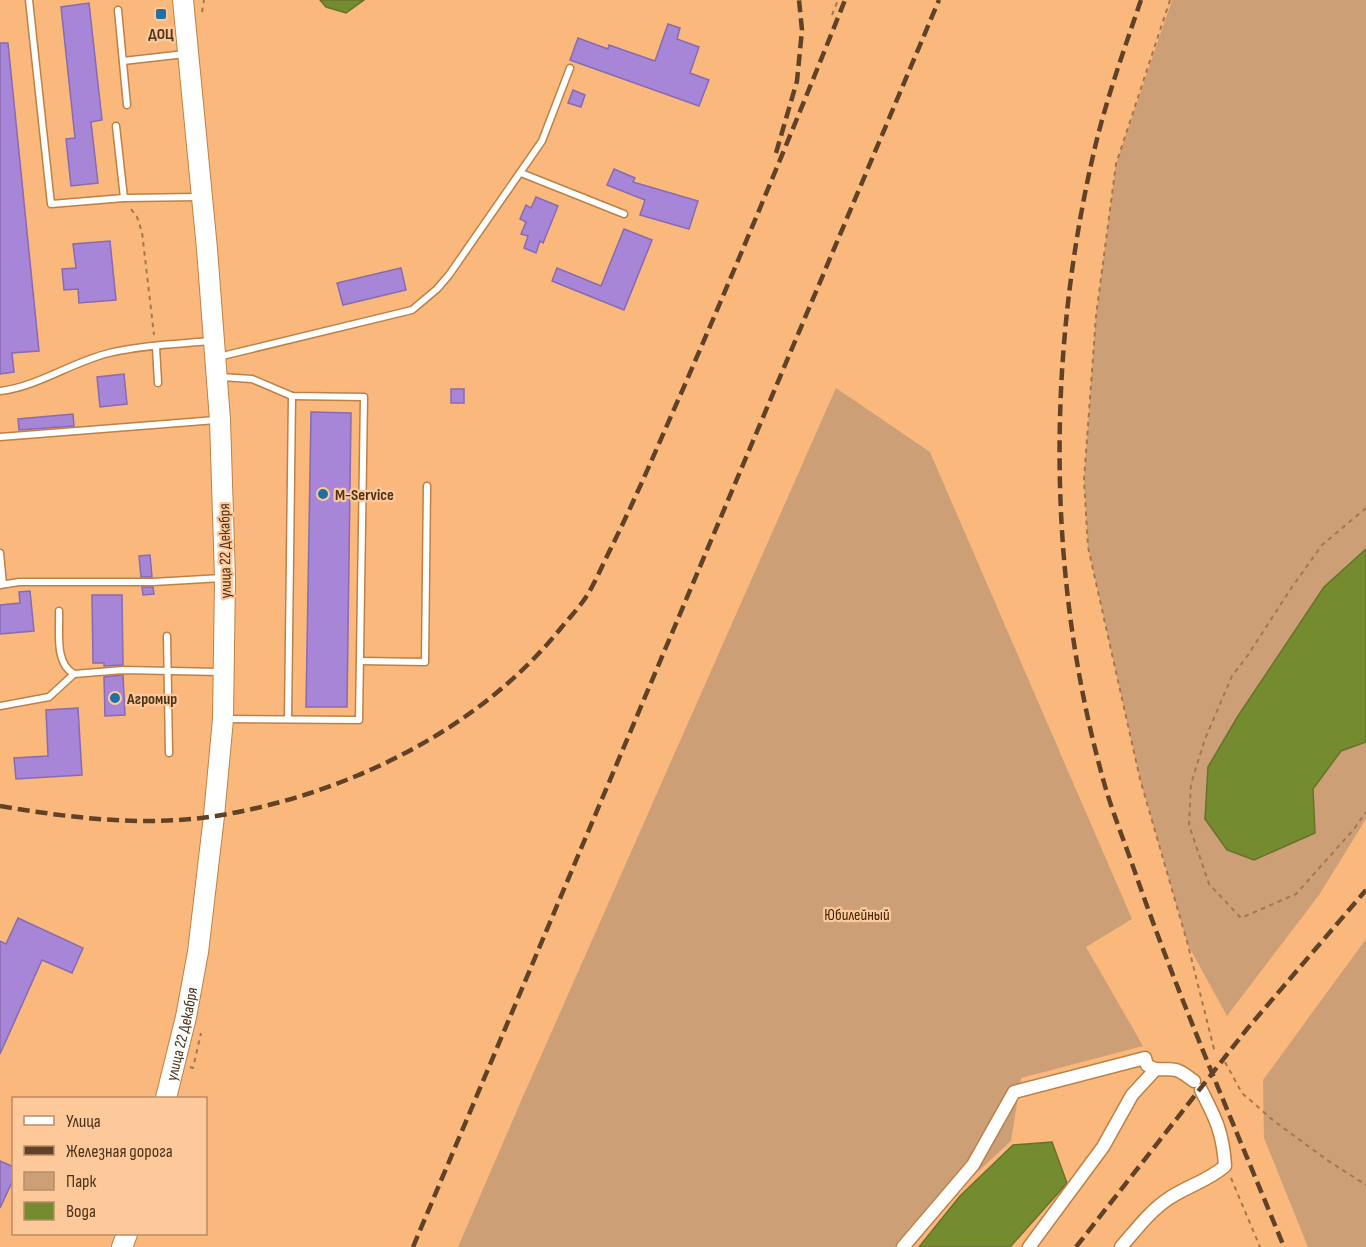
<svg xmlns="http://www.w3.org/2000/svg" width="1366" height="1247" viewBox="0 0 1366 1247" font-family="'Sofia Sans Condensed',sans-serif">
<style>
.green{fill:#cc9f77}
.water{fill:#748c2f;stroke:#697129;stroke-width:1.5}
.building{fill:#a785d7;stroke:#886bb0;stroke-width:1.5}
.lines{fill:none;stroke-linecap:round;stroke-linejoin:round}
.lane-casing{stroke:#be8045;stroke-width:9}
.street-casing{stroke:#be8045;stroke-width:15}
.primary-casing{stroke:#be8045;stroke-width:22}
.path{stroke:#a5774d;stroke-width:2;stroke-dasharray:4.5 4.5;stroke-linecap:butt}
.lane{stroke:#fff;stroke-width:6}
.street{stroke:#fff;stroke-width:12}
.primary{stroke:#fff;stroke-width:20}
.rail{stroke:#614226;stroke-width:4.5;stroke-dasharray:12 6;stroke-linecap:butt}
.poi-dot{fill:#226fa2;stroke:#fec99a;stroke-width:2}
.labels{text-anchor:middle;stroke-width:4.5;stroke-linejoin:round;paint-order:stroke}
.poi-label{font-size:16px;font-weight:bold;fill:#4e331b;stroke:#fec99a;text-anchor:start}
.street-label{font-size:16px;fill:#4e331b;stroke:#fec99a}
.park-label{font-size:16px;fill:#422506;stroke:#fec99a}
</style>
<rect width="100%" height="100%" fill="#fab87d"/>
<g class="green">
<path d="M1172 0H1366V819L1319 895 1227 1016 1188 945 1140 779 1088 547 1084 480 1096 316 1116 164Z"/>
<path d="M836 388 930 452 1132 919 1086 947 1143 1046 1021 1078 1011 1141 956 1192 913 1247H458L521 1101Z"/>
<path d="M1366 939V1247H1308L1264 1138 1263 1080Z"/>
</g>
<g class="water">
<path d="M320 0H364L346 13 326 7Z"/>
<path d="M1366 549V742L1341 751 1313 789 1315 833 1254 860 1227 850 1205 819 1208 767 1238 716 1324 587Z"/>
<path d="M1052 1142 1067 1183 1010 1247H919L960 1196 1013 1145Z"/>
</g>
<g class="building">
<path d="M89 3 102 120 91 122 98 183 71 186 66 139 75 138 61 7Z"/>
<path d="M668 24 680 28 677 39 699 47 690 73 709 80 699 106 570 60 578 38 608 49 609 45 655 61Z"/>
<path d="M0 43H8L39 351 12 353 14 372 0 374Z"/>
<path d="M573 90 585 95 581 107 568 103Z"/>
<path d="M614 169 635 178 633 182 698 201 689 229 640 215 645 200 607 185Z"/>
<path d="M536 197 558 206 543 243 540 241 536 253 524 248 528 236 521 234 526 222 520 219 526 205 531 208Z"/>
<path d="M624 229 652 240 624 310 552 281 557 268 601 286Z"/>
<path d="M110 241 116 300 79 303 78 289 64 290 62 269 76 268 73 244Z"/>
<path d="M401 268 406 290 343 305 337 283Z"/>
<path d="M124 374 127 404 100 407 97 377Z"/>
<rect x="451" y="389" width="13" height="14"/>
<path d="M311 412 351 413 347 707H306Z"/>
<path d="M73 414 74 426 19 430 18 419Z"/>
<path d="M150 555 152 577H141L139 556Z"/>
<path d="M142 587H153L154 594 143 595Z"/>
<path d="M30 591 34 631 0 634V605L20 603 19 592Z"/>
<path d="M92 595H122L123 665 104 666V663H93Z"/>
<path d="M123 675 125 715 105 716 104 677Z"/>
<path d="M78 708 82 775 16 779 14 758 48 756 46 710Z"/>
<path d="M18 918 83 948 72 973 42 960 0 1054V941L6 944Z"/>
<path d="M0 1161 14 1167V1178L0 1208Z"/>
</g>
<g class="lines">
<g class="lane-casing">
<g id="lane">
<path d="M29 0 51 204 124 198 198 197"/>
<path d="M118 10 127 105"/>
<path d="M123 61 185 54"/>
<path d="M116 126 124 198"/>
<path d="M521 173 624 214"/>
<path d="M156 347 158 383"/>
<path d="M218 357 412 310 437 289 449 275 542 141 570 68"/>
<path d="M220 377 252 379 292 396 364 397 359 720 224 719"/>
<path d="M0 391C37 387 72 362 109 353 141 345 178 344 211 341"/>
<path d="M0 437 216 420"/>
<path d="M0 553 3 584"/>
<path d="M0 585 19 582H153L222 578"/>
<path d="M59 611C60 631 54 663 74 674L123 670 220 672"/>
<path d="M167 636 169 753"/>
<path d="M360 661 425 662 427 486"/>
<path d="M0 706 49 697 74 674"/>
<path d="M288 719 292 396"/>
</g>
</g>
<g class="street-casing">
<g id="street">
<path d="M903 1247 973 1165 1014 1092 1145 1058 1147 1065C1159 1073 1164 1067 1176 1070 1183 1072 1188 1077 1194 1081"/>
<path d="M1029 1247 1103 1147 1132 1095 1155 1070"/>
<path d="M1121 1247C1135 1231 1150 1211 1168 1199 1187 1186 1208 1181 1225 1166 1223 1133 1216 1119 1201 1090"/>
</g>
</g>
<g class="primary-casing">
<g id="primary">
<path id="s1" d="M166 1098 186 1017 198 952 214 816 223 719 225 578 220 420 207 249 183 0"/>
<path d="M122 1247 127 1234"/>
</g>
</g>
<g class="path">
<path d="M1170 0 1116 164 1096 316 1084 480 1088 547 1140 779 1188 945 1215 1053"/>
<path d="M202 12 204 0"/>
<path d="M832 15 838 0"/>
<path d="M131 209 137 217 142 232 154 335"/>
<path d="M1366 508 1322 545 1290 590 1248 655 1232 676 1205 739 1191 784 1189 825 1209 884 1241 918 1296 894 1354 829 1366 812"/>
<path d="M1225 1062 1242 1093 1274 1121 1327 1160 1366 1185"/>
<path d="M190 1067 193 1068 201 1033"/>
<path d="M1231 1178 1260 1247"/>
</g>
<use href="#lane" class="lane"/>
<use href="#street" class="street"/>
<use href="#primary" class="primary"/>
<g class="rail">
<path d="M1141 0C1125 47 1108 94 1096 143 1046 352 1046 579 1105 786 1114 817 1127 848 1137 878 1181 1003 1234 1125 1284 1247"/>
<path d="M776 153 797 81 802 30 799 0"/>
<path d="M0 806C71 818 144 827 216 816 345 795 478 731 561 628 569 618 579 608 586 597 595 583 602 566 610 550 636 498 659 443 683 389 739 260 793 130 845 0"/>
<path d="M413 1247 939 0"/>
<path d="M1076 1247 1247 1029 1366 890"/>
</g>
</g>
<g class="poi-dot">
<rect x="155" y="8" width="12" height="12" rx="3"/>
<circle cx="323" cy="494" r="6"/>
<circle cx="115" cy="698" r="6"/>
</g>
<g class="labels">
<g class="poi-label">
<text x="161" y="39" text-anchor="middle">ДОЦ</text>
<text x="335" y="500">M-Service</text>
<text x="127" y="704">Агромир</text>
</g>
<g class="street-label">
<text transform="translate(224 551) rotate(-91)" y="6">улица 22 Декабря</text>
<text dy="6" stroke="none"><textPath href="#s1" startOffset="66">улица 22 Декабря</textPath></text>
</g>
<g class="park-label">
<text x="857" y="920">Юбилейный</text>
</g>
</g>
<rect x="12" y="1097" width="195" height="138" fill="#fec99a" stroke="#b88d67" stroke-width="1.5"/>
<rect x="24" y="1116" width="30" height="9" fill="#ffffff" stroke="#b88d67" stroke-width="1.5"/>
<text x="66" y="1127" font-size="18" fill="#4e331b">Улица</text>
<rect x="24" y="1146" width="30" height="9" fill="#614226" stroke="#b88d67" stroke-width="1.5"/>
<text x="66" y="1157" font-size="18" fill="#4e331b">Железная дорога</text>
<rect x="24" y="1172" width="30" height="18" fill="#cc9f77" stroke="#b88d67" stroke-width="1.5"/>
<text x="66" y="1187" font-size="18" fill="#4e331b">Парк</text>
<rect x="24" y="1202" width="30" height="18" fill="#748c2f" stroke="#b88d67" stroke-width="1.5"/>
<text x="66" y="1217" font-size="18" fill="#4e331b">Вода</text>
</svg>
